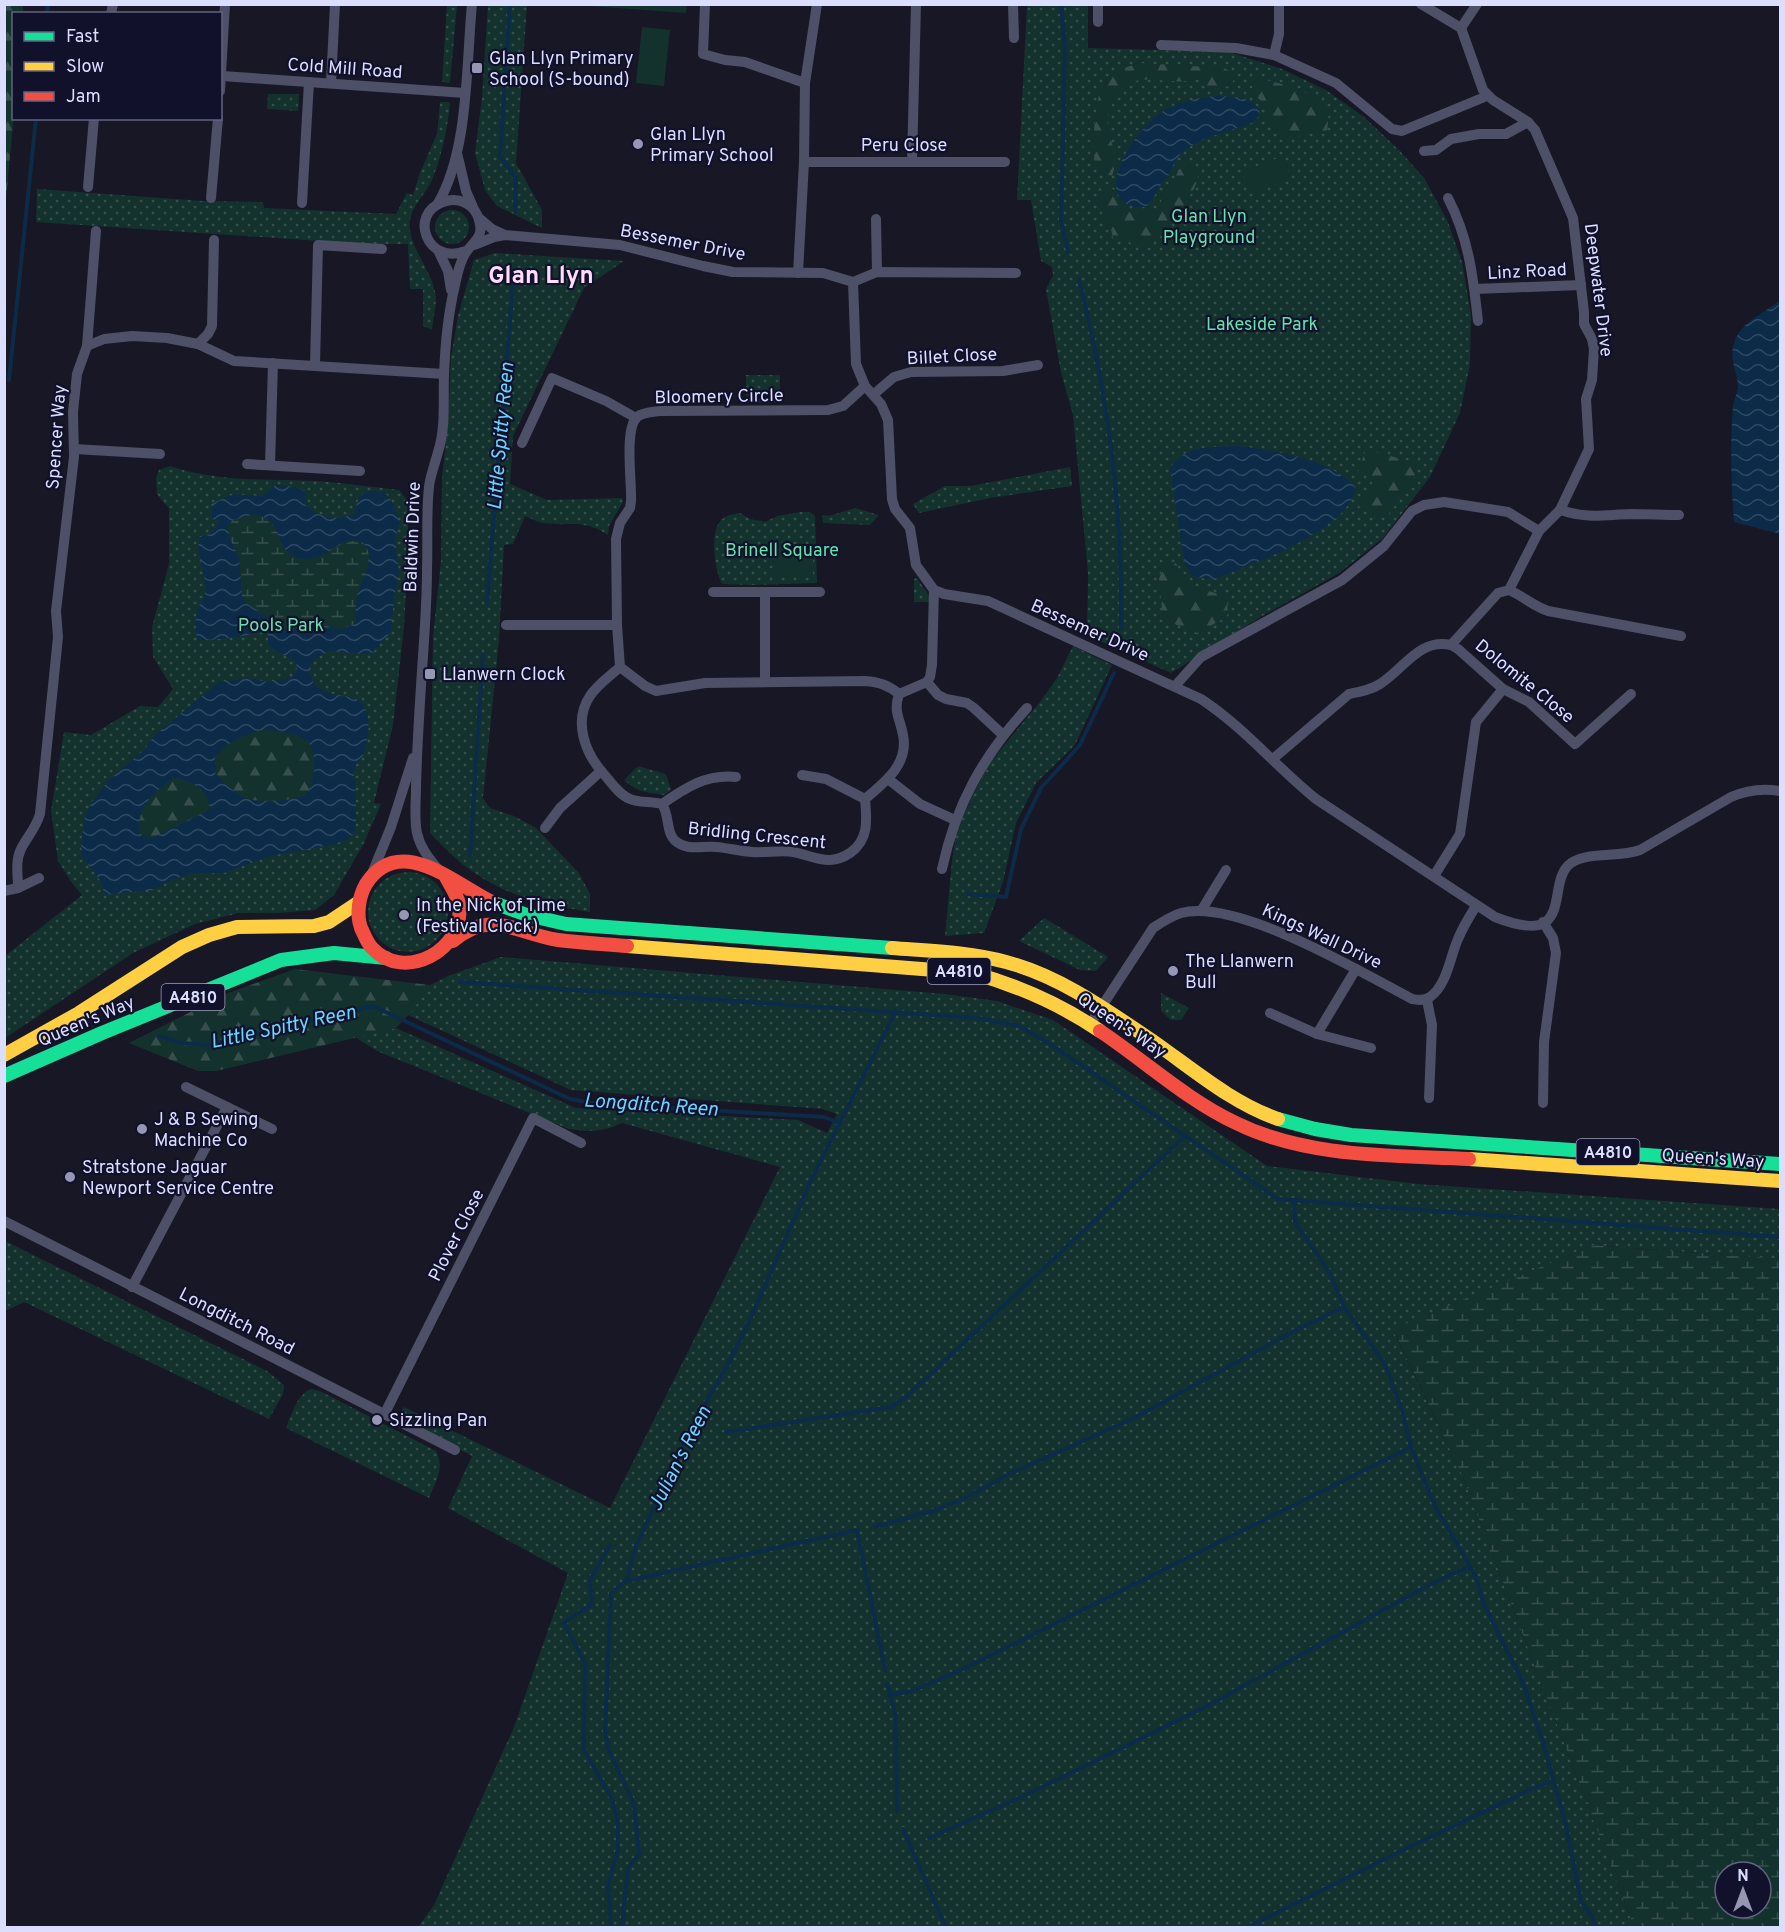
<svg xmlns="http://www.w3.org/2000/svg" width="1785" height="1932" viewBox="0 0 1785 1932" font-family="Overpass,sans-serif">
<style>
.green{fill:url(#green-dots)}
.forest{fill:url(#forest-firs)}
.wetland{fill:url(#wetland-marsh);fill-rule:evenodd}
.pitch{fill:#14322d}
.water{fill:url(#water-waves);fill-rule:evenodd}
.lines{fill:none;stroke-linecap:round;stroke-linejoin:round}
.stream{stroke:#0c2b48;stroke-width:4}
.street{stroke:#4d5066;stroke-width:10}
.fast{stroke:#16e098;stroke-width:14}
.slow{stroke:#ffcf43;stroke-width:14}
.jam{stroke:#f24e42;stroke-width:14}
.poi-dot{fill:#9698b3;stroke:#11112b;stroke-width:2}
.labels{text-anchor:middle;stroke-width:4.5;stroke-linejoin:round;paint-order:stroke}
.shield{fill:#11112b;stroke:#9ea0bf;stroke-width:1.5}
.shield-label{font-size:16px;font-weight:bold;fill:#dbdeff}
.poi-label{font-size:18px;fill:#dbdeff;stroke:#11112b;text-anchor:start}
.street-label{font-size:18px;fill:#dbdeff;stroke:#11112b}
.park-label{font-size:18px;fill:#64e2ac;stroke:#11112b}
.water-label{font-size:20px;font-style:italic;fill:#69d4ff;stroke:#11112b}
.district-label{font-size:24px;font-weight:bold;fill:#ffddf9;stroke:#11112b}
</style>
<defs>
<pattern id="green-dots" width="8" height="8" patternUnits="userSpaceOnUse" patternTransform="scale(1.5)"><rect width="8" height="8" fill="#14322d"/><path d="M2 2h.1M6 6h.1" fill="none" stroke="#364f4c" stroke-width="1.8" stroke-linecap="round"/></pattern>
<pattern id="forest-firs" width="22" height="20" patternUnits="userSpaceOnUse" patternTransform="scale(1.5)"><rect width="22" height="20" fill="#14322d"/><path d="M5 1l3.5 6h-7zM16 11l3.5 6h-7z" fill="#364f4c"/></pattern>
<pattern id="wetland-marsh" width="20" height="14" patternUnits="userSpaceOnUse" patternTransform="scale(1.5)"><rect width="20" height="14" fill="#14322d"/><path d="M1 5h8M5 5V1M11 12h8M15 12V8" fill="none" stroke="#364f4c"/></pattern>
<pattern id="water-waves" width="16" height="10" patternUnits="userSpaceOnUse" patternTransform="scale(1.5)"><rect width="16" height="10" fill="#0c2b48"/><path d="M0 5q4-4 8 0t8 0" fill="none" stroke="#2f4963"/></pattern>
</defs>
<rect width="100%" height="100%" fill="#171725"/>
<g class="green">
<path d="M447 5H457L450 83 442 82Z"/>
<path d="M488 5H527L516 163 542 210V228L497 206 485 190 475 153 482 97Z"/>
<path d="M1027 5H1088V48L1229 52 1282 69 1326 90 1364 117 1400 151 1424 178 1448 222 1462 262 1471 315 1470 364 1460 413 1430 477 1383 538 1339 573 1264 615 1171 673 1087 635 1088 573 1073 415 1061 373 1046 289 1053 275 1052 267 1041 261 1031 200H1017Z"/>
<path d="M268 94H299L298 111 267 109Z"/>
<path d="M440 102H449L450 104C447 131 442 155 432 180 426 194 413 204 410 220 406 246 434 271 436 298 436 308 433 319 432 330L423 326V289H410L408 244H364L36 222 37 189 203 201 263 202 264 208 396 214 407 193 413 195 420 173 437 134Z"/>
<circle cx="452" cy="227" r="17"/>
<path d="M495 253 624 261 584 288 513 436 510 484 547 500 622 498 623 502 609 526 608 535C582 518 570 527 543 523 537 522 531 518 525 516L513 544 504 545 499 640 483 798 490 808 514 816 536 828 579 873 590 894V912C520 901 479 887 430 833L433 636 441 561 442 477 448 423 451 357 458 316 474 260Z"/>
<rect x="746" y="375" width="34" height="28"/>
<path d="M170 466C217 482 268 479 317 481 344 483 372 487 399 490L408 501V553L404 627 393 725 374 803 381 804 363 845 334 895 315 910 279 913H239L195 924 133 953 5 1038V956L82 895 72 883 58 861 51 811 64 732 91 735 140 706 158 707 173 689 153 657 152 627 169 564V509L157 494 156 478 159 470Z"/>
<path d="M1070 467 1072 486 990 498 919 513 913 504 945 486H970Z"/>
<path d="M855 508 879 515 870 525 823 523 822 515 829 516Z"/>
<path d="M800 512H810L815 516 817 583 755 585 722 584C715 572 710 535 719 523 723 516 731 514 740 513L750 519 765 522 777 516Z"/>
<path d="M917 578 929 596V602H914V579Z"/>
<path d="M1073 646 1112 665 1075 745 1036 783 1016 823 1003 882 984 933 945 936 952 860 957 829 987 766 1040 702 1057 678Z"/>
<path d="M638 766 666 774 671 790 664 795C645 792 639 793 624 780Z"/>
<circle cx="408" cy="912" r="40"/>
<path d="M1044 918 1046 919 1108 957 1096 971 1080 970 1019 941Z"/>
<path d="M501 957 945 994 997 1001 1053 1020 1267 1166 1418 1184 1780 1209V1259L1593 1245 1393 1330 1463 1477 1634 1927H418L434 1905 514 1727 568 1573 448 1508 472 1456 398 1416 404 1407 610 1508 780 1167 622 1123C603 1132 589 1132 569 1129L377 1051 355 1037 396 1028 576 1108 798 1120 827 1133 837 1114 823 1109 571 1090 408 1015 430 985 448 976Z"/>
<path d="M1161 993 1189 1008 1181 1020H1171L1161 1011Z"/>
<path d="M5 1241 267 1371 284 1385 283 1394 269 1419 24 1302 5 1311Z"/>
<path d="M312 1389 320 1391 436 1451C445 1468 436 1481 429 1498L286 1428C292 1415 296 1394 312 1389Z"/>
</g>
<g class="forest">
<path d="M5 4 23 5V13L14 14V113L5 210Z"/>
<path d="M1140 63 1224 68 1231 72 1234 79 1231 86 1207 89 1194 74 1190 81C1173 83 1156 78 1139 80 1128 82 1123 87 1117 96 1093 131 1125 145 1112 176L1097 172C1090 146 1095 106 1103 79L1121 69Z"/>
<path d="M1253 77C1279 83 1311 89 1329 109L1327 134H1307L1288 139 1272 132 1263 103 1252 92Z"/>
<path d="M1187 162 1198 175C1197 187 1190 195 1184 205 1164 236 1152 257 1113 238 1111 218 1094 213 1098 190L1103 186C1116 187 1114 192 1120 201 1129 212 1143 214 1156 210L1182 165Z"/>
<path d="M1366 449 1415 463C1420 481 1397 502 1388 515L1383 517 1359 507C1366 497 1376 488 1370 476L1358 472Z"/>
<path d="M1165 561 1176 563C1190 593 1202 586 1228 598L1227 617 1195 634 1163 618 1159 579Z"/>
<path d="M261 730C275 731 294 732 306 740 317 747 316 782 308 791 302 799 293 799 283 800 244 803 242 801 215 773V758C226 741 243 736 261 730Z"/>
<path d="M173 778C190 780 211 791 209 810L154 837 148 838 138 833C138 804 152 795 173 778Z"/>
<path d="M295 969 430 985 413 1010 396 1028 216 1071H198L129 1043 228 993Z"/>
</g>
<g class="wetland">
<path d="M251 515C271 515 276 528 283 545L337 546 353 541 365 545 368 550 369 558 365 577 356 601 355 624 342 629 319 627 288 631 246 603 242 596 239 558 229 537 228 525 233 520Z"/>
<path d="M1593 1245 1780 1259V1927H1634L1463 1477 1393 1329ZM1725 1872H1761V1908H1725Z"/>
</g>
<g class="pitch">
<path d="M590 4H687V5L686 13 589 6Z"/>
<path d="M642 27 670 30 664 86 636 83Z"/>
<path d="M1283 156 1291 178 1251 194 1242 172Z"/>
<rect x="775" y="555" width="38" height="21"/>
</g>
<g class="water">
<path d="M1219 96C1234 97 1250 96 1259 109L1260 114 1254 122 1249 124C1226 133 1190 139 1176 160 1173 165 1171 171 1168 176 1165 180 1162 183 1159 187 1156 192 1154 198 1150 203 1145 209 1136 208 1129 205 1094 187 1139 128 1159 114 1175 102 1199 97 1219 96Z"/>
<path d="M1780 300V534L1734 522C1731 483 1730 444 1733 406 1734 400 1737 394 1738 388 1739 374 1728 361 1734 343 1741 321 1764 314 1780 300Z"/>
<path d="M1239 446C1273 450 1334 460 1356 488 1348 531 1252 564 1214 579 1197 578 1191 579 1184 561L1170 469C1182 444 1216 447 1239 446Z"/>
<path d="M276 485 295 487 306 491 305 505C319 518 338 522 355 513 357 501 359 491 374 491 379 491 383 491 387 495 393 501 396 513 400 521L395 539 399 573 394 598 391 632 372 653 363 654 330 651 316 658 309 667C312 706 353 687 364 706 372 719 368 742 363 756 361 760 356 763 355 768 353 773 355 781 355 786 356 802 357 818 355 833L346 840 335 844 270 856 224 873 191 874 174 879 153 890 104 895 102 883 82 856 81 843 85 816 93 800 108 781 145 749 155 735 219 682 250 678 267 682 292 678 296 673 297 666 293 660 272 649 268 644V635L263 632C252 635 204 643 197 639 195 629 195 616 199 606 201 602 205 598 205 593 208 575 194 555 200 537L210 534 220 521 212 519 211 504 234 494 261 496ZM251 515C285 516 272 546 295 557 303 561 314 559 322 555 334 551 350 532 364 544 367 547 369 552 369 556 369 573 358 585 356 601 355 609 357 616 355 624L342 629 319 627 288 631 246 603 242 596 239 558 229 537 228 525 233 520ZM261 730C275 731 294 732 306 740 317 747 316 782 308 791 302 799 293 799 283 800 245 803 242 800 215 773V758C226 741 243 736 261 730ZM173 778C190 779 211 791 209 810L154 837 148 838 139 833C138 804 152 795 173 778Z"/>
</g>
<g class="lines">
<g class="stream">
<path d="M510 4 500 156 516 179 515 212"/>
<path d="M1061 4 1065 47 1061 220 1068 251"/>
<path d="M47 14 48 4"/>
<path d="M1079 280C1108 394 1123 512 1121 629"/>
<path d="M9 380 36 118"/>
<path d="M487 603 514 270"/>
<path d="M470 855 483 655"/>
<path d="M968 894 1006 897 1021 829 1041 788 1080 745 1114 673"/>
<path d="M460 982 978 1018 1019 1026 1050 1044 1278 1199 1780 1237"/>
<path d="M159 1036 182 1043 208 1045 373 1006 570 1099 592 1103 824 1117 840 1123"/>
<path d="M1294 1201 1295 1222 1329 1272 1344 1307 1385 1364 1402 1410 1411 1447 1435 1506 1475 1575 1484 1604 1523 1683 1544 1746 1566 1826 1581 1901 1593 1918 1596 1928"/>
<path d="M726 1432 891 1407 908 1395 1185 1136"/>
<path d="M874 1527 936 1510 965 1498 1009 1474 1134 1418 1296 1330 1344 1307"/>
<path d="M610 1545 590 1580 592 1604 564 1623 585 1663 584 1750 612 1799 618 1822V1849L608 1885 611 1928"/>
<path d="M626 1581 857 1530 885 1670"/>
<path d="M887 1684 896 1716 897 1811"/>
<path d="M890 1695 912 1691 961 1670 1411 1447"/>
<path d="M903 1829 946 1928"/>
<path d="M929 1838 1030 1793 1205 1707 1431 1584 1470 1566"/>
<path d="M622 1928 628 1868 639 1854 634 1804 609 1751 605 1731 611 1593 626 1581 636 1546 665 1484 693 1425 728 1364 748 1324 813 1176 896 1011"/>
<path d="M1246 1928 1405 1849 1534 1788 1552 1781"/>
</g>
<g class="street">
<path d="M705 4 703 54 725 60 745 62 805 83"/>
<path d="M1013 4 1014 38"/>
<path d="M111 14 113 4"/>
<path d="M1098 22V4"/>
<path d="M1461 28 1477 4"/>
<path d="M1161 45 1236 48 1274 55 1279 34V4"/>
<path d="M1274 55 1336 83 1392 129 1402 131 1487 96"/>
<path d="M222 76 465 93"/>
<path d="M331 83 335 4"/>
<path d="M220 91 225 4"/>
<path d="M1424 151 1436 150 1451 139 1479 134H1506L1528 122"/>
<path d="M457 153 466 191 473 207"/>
<path d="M912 161 916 4"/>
<path d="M804 162H1005"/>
<path d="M88 187 94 118"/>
<path d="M211 198 218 118"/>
<path d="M1448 198C1469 239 1473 276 1478 321"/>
<path d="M302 203 309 82"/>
<path d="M437 205C469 152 466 66 472 4"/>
<path d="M479 218 492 229 505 235"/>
<path d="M876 219 877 272"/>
<path d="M474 245 494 237 505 235 620 245 703 266 733 272 823 273 853 282 856 364 865 386 881 404 888 420 892 499 895 509 910 528 916 565 934 590 944 594 988 601 1201 699C1245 728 1276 767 1316 799L1495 917C1578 950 1544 882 1571 863 1590 851 1618 858 1640 850L1731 797C1747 790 1763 788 1780 791"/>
<path d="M439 252 448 271 451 290"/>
<path d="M798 273 804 162 805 83 817 4"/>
<path d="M853 282 877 272 1016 273"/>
<path d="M1475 289 1581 285"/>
<path d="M198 344 208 334 212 326 214 240"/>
<path d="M87 346 96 231"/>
<path d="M315 365 318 245 382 249"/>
<path d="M874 394 894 377 911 372 1003 371 1038 365"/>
<path d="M522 443 552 378 606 401 636 418"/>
<path d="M74 449 160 454"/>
<path d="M247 464 360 471"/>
<path d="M270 465 273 363"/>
<path d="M1560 510C1589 519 1602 515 1631 514 1647 514 1663 515 1679 515"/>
<path d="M934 590 932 665 930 677 927 682 938 695 946 699 967 703 974 708 1002 734"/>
<path d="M1509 590C1523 596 1533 606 1548 611L1681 636"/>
<path d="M713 592H820"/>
<path d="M765 592V682"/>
<path d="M506 625H617L616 539 620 523 630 508 631 501C632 483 624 429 637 417 643 412 653 412 660 411L828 410 843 406 865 386"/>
<path d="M617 625 620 667C610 676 597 685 590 696 573 721 585 753 603 773 610 781 619 795 630 799 639 803 651 801 662 804 671 817 664 836 680 844 690 850 704 846 716 847 728 848 740 851 752 852 766 853 780 850 793 852 805 854 817 860 829 860 836 860 844 857 850 853 869 840 867 820 865 799 885 782 909 764 903 735 900 718 893 712 899 694 888 685 879 682 865 681L705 683 656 691 645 686 620 667"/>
<path d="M1451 645 1458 649 1503 689 1529 702 1575 744 1631 694"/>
<path d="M1175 686 1201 657 1342 580 1384 546 1412 511 1424 505 1444 502 1508 512 1539 531"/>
<path d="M899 694 927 682"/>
<path d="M1274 758 1349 694C1360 692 1371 690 1380 684 1404 669 1419 638 1451 645L1498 593 1509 590 1539 531 1560 510 1589 449 1586 399 1592 380 1594 349 1592 339 1584 324V312L1573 218 1535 130 1528 122 1493 100 1483 90 1461 28 1421 4"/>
<path d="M802 775 826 779 865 799"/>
<path d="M888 779 920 804 955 820"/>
<path d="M662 804C685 788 706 774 736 777"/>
<path d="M545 828 560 808 601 771"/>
<path d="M437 868C428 857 420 847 417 833 414 819 416 802 416 787 417 743 420 700 423 656 425 627 427 598 427 569 428 542 426 515 429 487 430 476 435 464 438 452 446 428 443 401 444 376 445 346 448 314 455 285 457 275 460 260 467 251 475 240 484 237 479 220 475 204 458 196 443 202 408 214 427 266 466 251"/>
<path d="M942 869C956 804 983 756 1027 708"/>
<path d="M371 876 391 827 413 758"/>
<path d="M1434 876 1460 834 1476 722 1503 689"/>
<path d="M18 888C18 875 15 861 21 849 27 837 36 828 40 814L58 637 56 611 74 457 73 412 77 374 87 346 104 339 132 336 167 338 198 344 234 361 444 374"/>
<path d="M4 891 18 888 39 878"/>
<path d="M1201 911 1226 870"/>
<path d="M1543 922 1553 938 1556 953 1544 1042 1543 1103"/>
<path d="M1427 1000 1432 1025 1429 1098"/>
<path d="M1270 1013 1317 1034 1371 1048"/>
<path d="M1091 1023 1153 928C1162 922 1171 916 1181 913 1237 898 1361 972 1412 999 1419 1000 1425 1001 1430 997 1447 985 1450 957 1458 939 1463 927 1469 917 1476 906"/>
<path d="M1317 1034 1356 969"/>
<path d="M186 1087 272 1129"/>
<path d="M4 1221 455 1450"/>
<path d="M132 1287 227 1107"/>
<path d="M384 1415 533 1118 581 1143"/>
</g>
<g class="fast">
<path d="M494 903 527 915 566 924 892 948"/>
<path d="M4 1076 102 1033 281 960 334 953 386 958"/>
<path d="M1278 1119 1315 1129 1351 1135 1780 1164"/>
</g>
<g class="slow">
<path d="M627 946 973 973C1019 986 1060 1004 1100 1031"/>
<path d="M892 948C930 951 969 952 1006 962 1060 976 1108 1011 1154 1042 1194 1070 1232 1103 1278 1119"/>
<path d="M4 1055 79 1013 182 947 209 935 237 927 314 926 329 922 359 902"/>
<path d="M1469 1159 1780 1181"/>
</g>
<g class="jam">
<path d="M445 875C449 884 457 894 459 904 466 950 404 983 372 948 367 943 364 934 361 928 356 914 359 896 366 884 400 831 457 886 494 903"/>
<path d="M453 941C492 908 517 934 558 940 581 943 604 944 627 946"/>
<path d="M1100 1031C1145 1061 1187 1100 1236 1123 1307 1158 1391 1155 1469 1159"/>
</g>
</g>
<g class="poi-dot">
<rect x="471" y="62" width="12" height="12" rx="3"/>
<circle cx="638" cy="144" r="6"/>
<rect x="424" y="668" width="12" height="12" rx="3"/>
<circle cx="404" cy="915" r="6"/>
<circle cx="1173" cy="971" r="6"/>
<circle cx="142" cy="1129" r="6"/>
<circle cx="70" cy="1177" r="6"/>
<circle cx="377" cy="1420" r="6"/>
</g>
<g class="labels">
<g class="shield">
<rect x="927.5" y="958" width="63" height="26" rx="4.5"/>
<rect x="161.5" y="984" width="63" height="26" rx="4.5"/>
<rect x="1576.5" y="1139" width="63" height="26" rx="4.5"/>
</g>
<g class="shield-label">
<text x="959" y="977">A4810</text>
<text x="193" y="1003">A4810</text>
<text x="1608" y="1158">A4810</text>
</g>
<g class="poi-label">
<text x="489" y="64">Glan Llyn Primary<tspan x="489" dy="21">School (S-bound)</tspan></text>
<text x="650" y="140">Glan Llyn<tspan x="650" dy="21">Primary School</tspan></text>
<text x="442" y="680">Llanwern Clock</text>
<text x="416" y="911">In the Nick of Time<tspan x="416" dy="21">(Festival Clock)</tspan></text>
<text x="1185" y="967">The Llanwern<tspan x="1185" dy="21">Bull</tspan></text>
<text x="154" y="1125">J &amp; B Sewing<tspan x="154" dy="21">Machine Co</tspan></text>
<text x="82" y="1173">Stratstone Jaguar<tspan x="82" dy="21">Newport Service Centre</tspan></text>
<text x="389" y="1426">Sizzling Pan</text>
</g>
<g class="street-label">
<text transform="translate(345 68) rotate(4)" y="6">Cold Mill Road</text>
<text x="904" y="151">Peru Close</text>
<text transform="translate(683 242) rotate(11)" y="6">Bessemer Drive</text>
<text transform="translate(1527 271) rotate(-3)" y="6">Linz Road</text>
<text transform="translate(1599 290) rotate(83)" y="6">Deepwater Drive</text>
<text transform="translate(952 356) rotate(-3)" y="6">Billet Close</text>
<text transform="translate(719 396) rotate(-1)" y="6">Bloomery Circle</text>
<text transform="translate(56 437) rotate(-86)" y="6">Spencer Way</text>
<text transform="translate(412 537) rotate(-88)" y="6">Baldwin Drive</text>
<text transform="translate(1090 630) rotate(24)" y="6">Bessemer Drive</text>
<text transform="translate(1525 681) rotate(39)" y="6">Dolomite Close</text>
<text transform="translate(757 835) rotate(6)" y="6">Bridling Crescent</text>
<text transform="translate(1322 936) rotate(25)" y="6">Kings Wall Drive</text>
<text transform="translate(86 1021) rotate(-23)" y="6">Queen's Way</text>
<text transform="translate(1122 1025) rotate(34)" y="6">Queen's Way</text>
<text transform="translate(1713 1158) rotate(4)" y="6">Queen's Way</text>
<text transform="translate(456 1235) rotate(-63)" y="6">Plover Close</text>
<text transform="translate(237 1321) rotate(27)" y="6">Longditch Road</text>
</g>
<g class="park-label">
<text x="1209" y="222">Glan Llyn<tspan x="1209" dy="21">Playground</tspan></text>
<text x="1262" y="330">Lakeside Park</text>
<text x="782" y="556">Brinell Square</text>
<text x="281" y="631">Pools Park</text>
</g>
<g class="water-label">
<text transform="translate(500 436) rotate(-85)" y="7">Little Spitty Reen</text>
<text transform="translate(283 1026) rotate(-12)" y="7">Little Spitty Reen</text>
<text transform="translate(651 1104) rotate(4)" y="7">Longditch Reen</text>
<text transform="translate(679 1458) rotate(-63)" y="7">Julian's Reen</text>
</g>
<g class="district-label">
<text x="541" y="283">Glan Llyn</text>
</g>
</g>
<rect width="1785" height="1932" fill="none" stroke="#dbdeff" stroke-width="12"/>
<rect x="12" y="12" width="210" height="108" fill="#11112b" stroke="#626380" stroke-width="1.5"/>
<rect x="24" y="32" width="30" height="9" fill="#16e098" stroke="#626380" stroke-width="1.5"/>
<text x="66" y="42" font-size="18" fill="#dbdeff">Fast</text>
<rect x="24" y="62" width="30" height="9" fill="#ffcf43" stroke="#626380" stroke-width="1.5"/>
<text x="66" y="72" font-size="18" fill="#dbdeff">Slow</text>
<rect x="24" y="92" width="30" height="9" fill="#f24e42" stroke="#626380" stroke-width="1.5"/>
<text x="66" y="102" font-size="18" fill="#dbdeff">Jam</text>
<g transform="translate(1743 1890)"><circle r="28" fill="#11112b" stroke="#626380" stroke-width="1.5"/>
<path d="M0-4.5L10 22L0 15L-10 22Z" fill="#9698b3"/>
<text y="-9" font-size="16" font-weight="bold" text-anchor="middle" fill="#dbdeff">N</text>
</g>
</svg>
